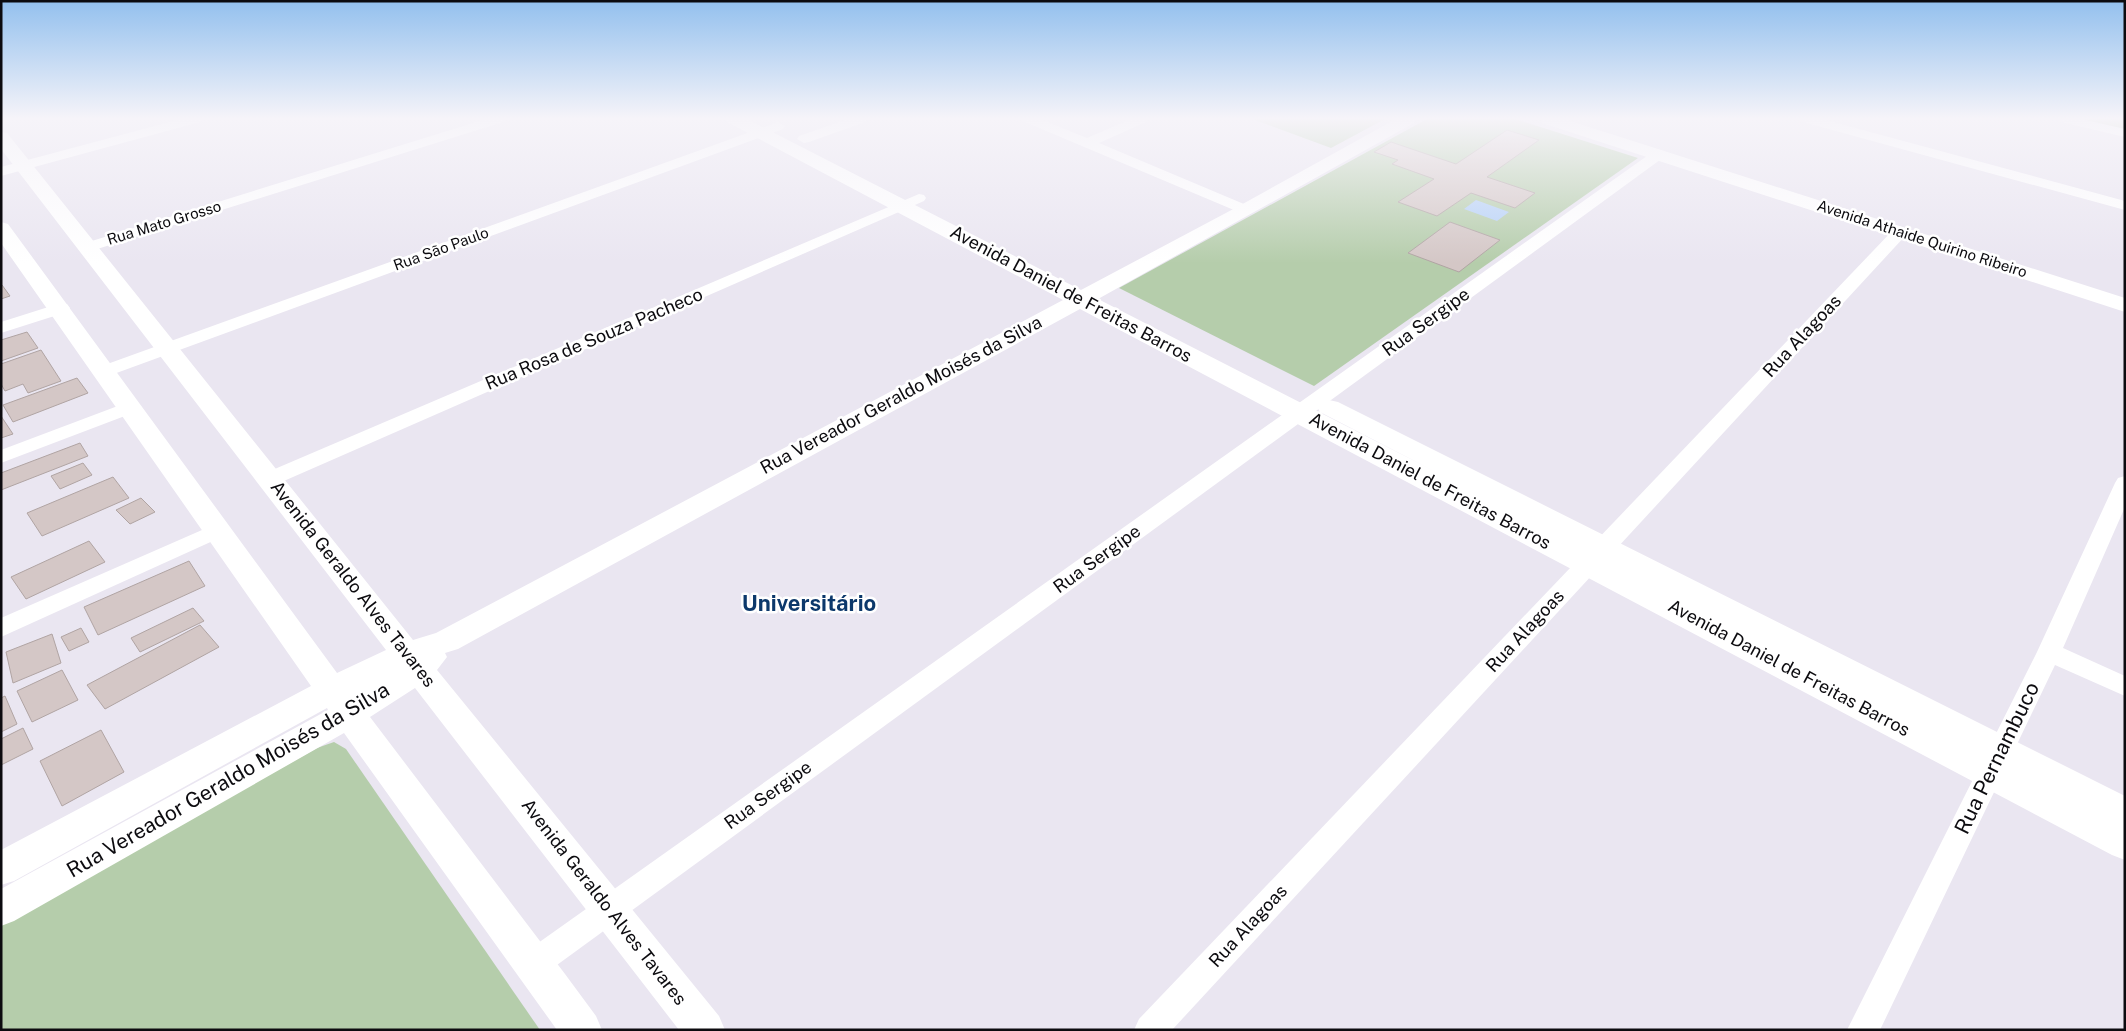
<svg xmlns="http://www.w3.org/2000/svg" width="2126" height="1031" viewBox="0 0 2126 1031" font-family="'Public Sans',sans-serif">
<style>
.green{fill:#b5cdab}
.water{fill:#b5d1f8}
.building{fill:#d4c7c6;stroke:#b0a4a3}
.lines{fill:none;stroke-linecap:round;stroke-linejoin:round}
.street{fill:#fff;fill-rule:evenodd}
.secondary{fill:#fff;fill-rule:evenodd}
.labels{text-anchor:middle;stroke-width:5;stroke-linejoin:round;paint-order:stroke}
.far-street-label{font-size:15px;fill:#0c0b0f;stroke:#fff}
.street-label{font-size:18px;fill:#0c0b0f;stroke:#fff}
.near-street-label{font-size:21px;fill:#0c0b0f;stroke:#fff}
.district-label{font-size:22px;font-weight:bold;fill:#0c386b;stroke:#fff}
</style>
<rect width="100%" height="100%" fill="#eae6f1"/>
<g class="green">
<path d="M1252 119H1385L1331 148Z"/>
<path d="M1427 119H1515L1638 158 1314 386 1119 288Z"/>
<path d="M2078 119H2125V130Z"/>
<path d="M334 742 346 749 540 1030H1V925L317 748Z"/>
</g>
<path class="water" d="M1476 200 1509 212 1497 221 1464 209Z"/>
<g class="building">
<path d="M1507 130 1539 140 1487 177 1535 193 1515 208 1471 193 1437 216 1398 202 1434 179 1392 164 1398 160 1374 152 1391 142 1456 164Z"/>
<path d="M1450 222 1500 240 1459 272 1408 253Z"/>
<path d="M1 285H2L10 296 1 299Z"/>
<path d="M27 332 38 348 1 361V340Z"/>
<path d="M41 350 61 381 28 393 23 384 5 391 1 384V364Z"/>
<path d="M77 378 88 393 13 422 3 405Z"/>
<path d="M1 416 13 434 1 438Z"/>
<path d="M80 443 88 456 1 490V473Z"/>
<path d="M83 463 92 475 60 489 51 476Z"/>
<path d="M113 477 129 498 42 536 27 513Z"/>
<path d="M141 498 155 512 130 524 116 510Z"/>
<path d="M89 541 105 562 26 599 11 577Z"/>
<path d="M189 561 205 586 98 635 84 607Z"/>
<path d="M193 608 204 621 140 652 131 638Z"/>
<path d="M200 625 219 647 105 709 87 685Z"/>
<path d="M81 628 89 642 69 651 61 637Z"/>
<path d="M52 634 61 663 13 683 6 652Z"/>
<path d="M62 670 78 700 32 722 17 691Z"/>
<path d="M5 696 17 724 1 732V698Z"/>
<path d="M23 728 33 749 1 765V739Z"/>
<path d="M101 730 124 772 62 806 40 761Z"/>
</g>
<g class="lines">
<g class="street">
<path d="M181 119H202L200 122 1 176V167Z"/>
<path d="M486 119H505L503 122 94 250H82L80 247 82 244Z"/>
<path d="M848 119H867L865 122 809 142 804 143 797 139 799 136Z"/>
<path d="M1023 119H1040L1087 138 1131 119H1147L1146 122 1099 143 1251 207 1254 210 1251 213H1241L1025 122Z"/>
<path d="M1801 119H1822L2125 201V210L1803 122Z"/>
<path d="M2059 119H2081L2125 129V137L2061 122Z"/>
<path d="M778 122 785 126 783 129 111 375 105 377 99 375 96 371 99 367Z"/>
<path d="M1659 150 1664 151 1666 154 1664 157 546 973 535 977 524 973 520 963 524 953 1654 151Z"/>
<path d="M919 194 924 195 926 198 924 201 277 484 270 486 263 484 260 479 263 474Z"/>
<path d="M1900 227 1906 229 1908 232 1906 235 1172 1030H1134L1139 1019 1894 229Z"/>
<path d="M61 303 67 304 70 308 67 312 1 333V322Z"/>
<path d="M131 401 138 403 141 407 138 411 1 463V450Z"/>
<path d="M2125 476V507L2063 648 2125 676V696L2055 665 1880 1030H1847L2037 652 2115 483 2118 478Z"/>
<path d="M218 523 226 525 229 530 226 535 1 637V618Z"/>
</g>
<g class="secondary">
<path d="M726 119H747L1081 290 1239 206 1396 119H1416L1414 123 1098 299 1438 473 1320 412 1317 407 1320 402 1329 400 1338 402 2125 796V860L2112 855 1080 309 458 649 445 653 447 657 437 670 719 1016 725 1030H679L415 688 370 717 565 974 596 1016 602 1030H557L344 733 14 921 1 926V889L328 710 327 708 14 881 1 885V850L311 686 1 243V222L8 224 337 673 386 650 1 149V132L7 133 413 640 436 633 1063 300 729 123Z"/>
<path d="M1540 119H1564L2125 298V312L1542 123Z"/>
</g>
</g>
<linearGradient id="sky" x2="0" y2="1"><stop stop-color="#93c0ee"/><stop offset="0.45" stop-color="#f6f4f9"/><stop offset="1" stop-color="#f6f4f9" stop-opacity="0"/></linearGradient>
<rect width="2126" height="263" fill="url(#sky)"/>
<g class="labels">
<g class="far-street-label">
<text transform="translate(164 223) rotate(-17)" y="5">Rua Mato Grosso</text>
<text transform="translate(1922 239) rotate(18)" y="5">Avenida Athaide Quirino Ribeiro</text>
<text transform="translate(441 249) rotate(-20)" y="5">Rua São Paulo</text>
</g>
<g class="street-label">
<text transform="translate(1071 294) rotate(28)" y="6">Avenida Daniel de Freitas Barros</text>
<text transform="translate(1426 322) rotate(-36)" y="6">Rua Sergipe</text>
<text transform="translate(1802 336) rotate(-47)" y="6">Rua Alagoas</text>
<text transform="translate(594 339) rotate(-23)" y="6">Rua Rosa de Souza Pacheco</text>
<text transform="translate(901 395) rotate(-28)" y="6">Rua Vereador Geraldo Moisés da Silva</text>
<text transform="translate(1430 481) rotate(28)" y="6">Avenida Daniel de Freitas Barros</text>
<text transform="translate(1097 559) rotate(-36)" y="6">Rua Sergipe</text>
<text transform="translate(353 584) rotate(52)" y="6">Avenida Geraldo Alves Tavares</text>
<text transform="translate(1525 631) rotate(-47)" y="6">Rua Alagoas</text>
<text transform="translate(1789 668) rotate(28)" y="6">Avenida Daniel de Freitas Barros</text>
<text transform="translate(768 795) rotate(-36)" y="6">Rua Sergipe</text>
<text transform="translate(604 902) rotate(52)" y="6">Avenida Geraldo Alves Tavares</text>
<text transform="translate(1248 926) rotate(-47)" y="6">Rua Alagoas</text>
</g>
<g class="near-street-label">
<text transform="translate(1997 758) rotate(-64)" y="7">Rua Pernambuco</text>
<text transform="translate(228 780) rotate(-30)" y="7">Rua Vereador Geraldo Moisés da Silva</text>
</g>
<g class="district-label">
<text x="809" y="611">Universitário</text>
</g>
</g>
<rect width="2126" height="1031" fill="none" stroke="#0c0b0f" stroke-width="5"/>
</svg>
